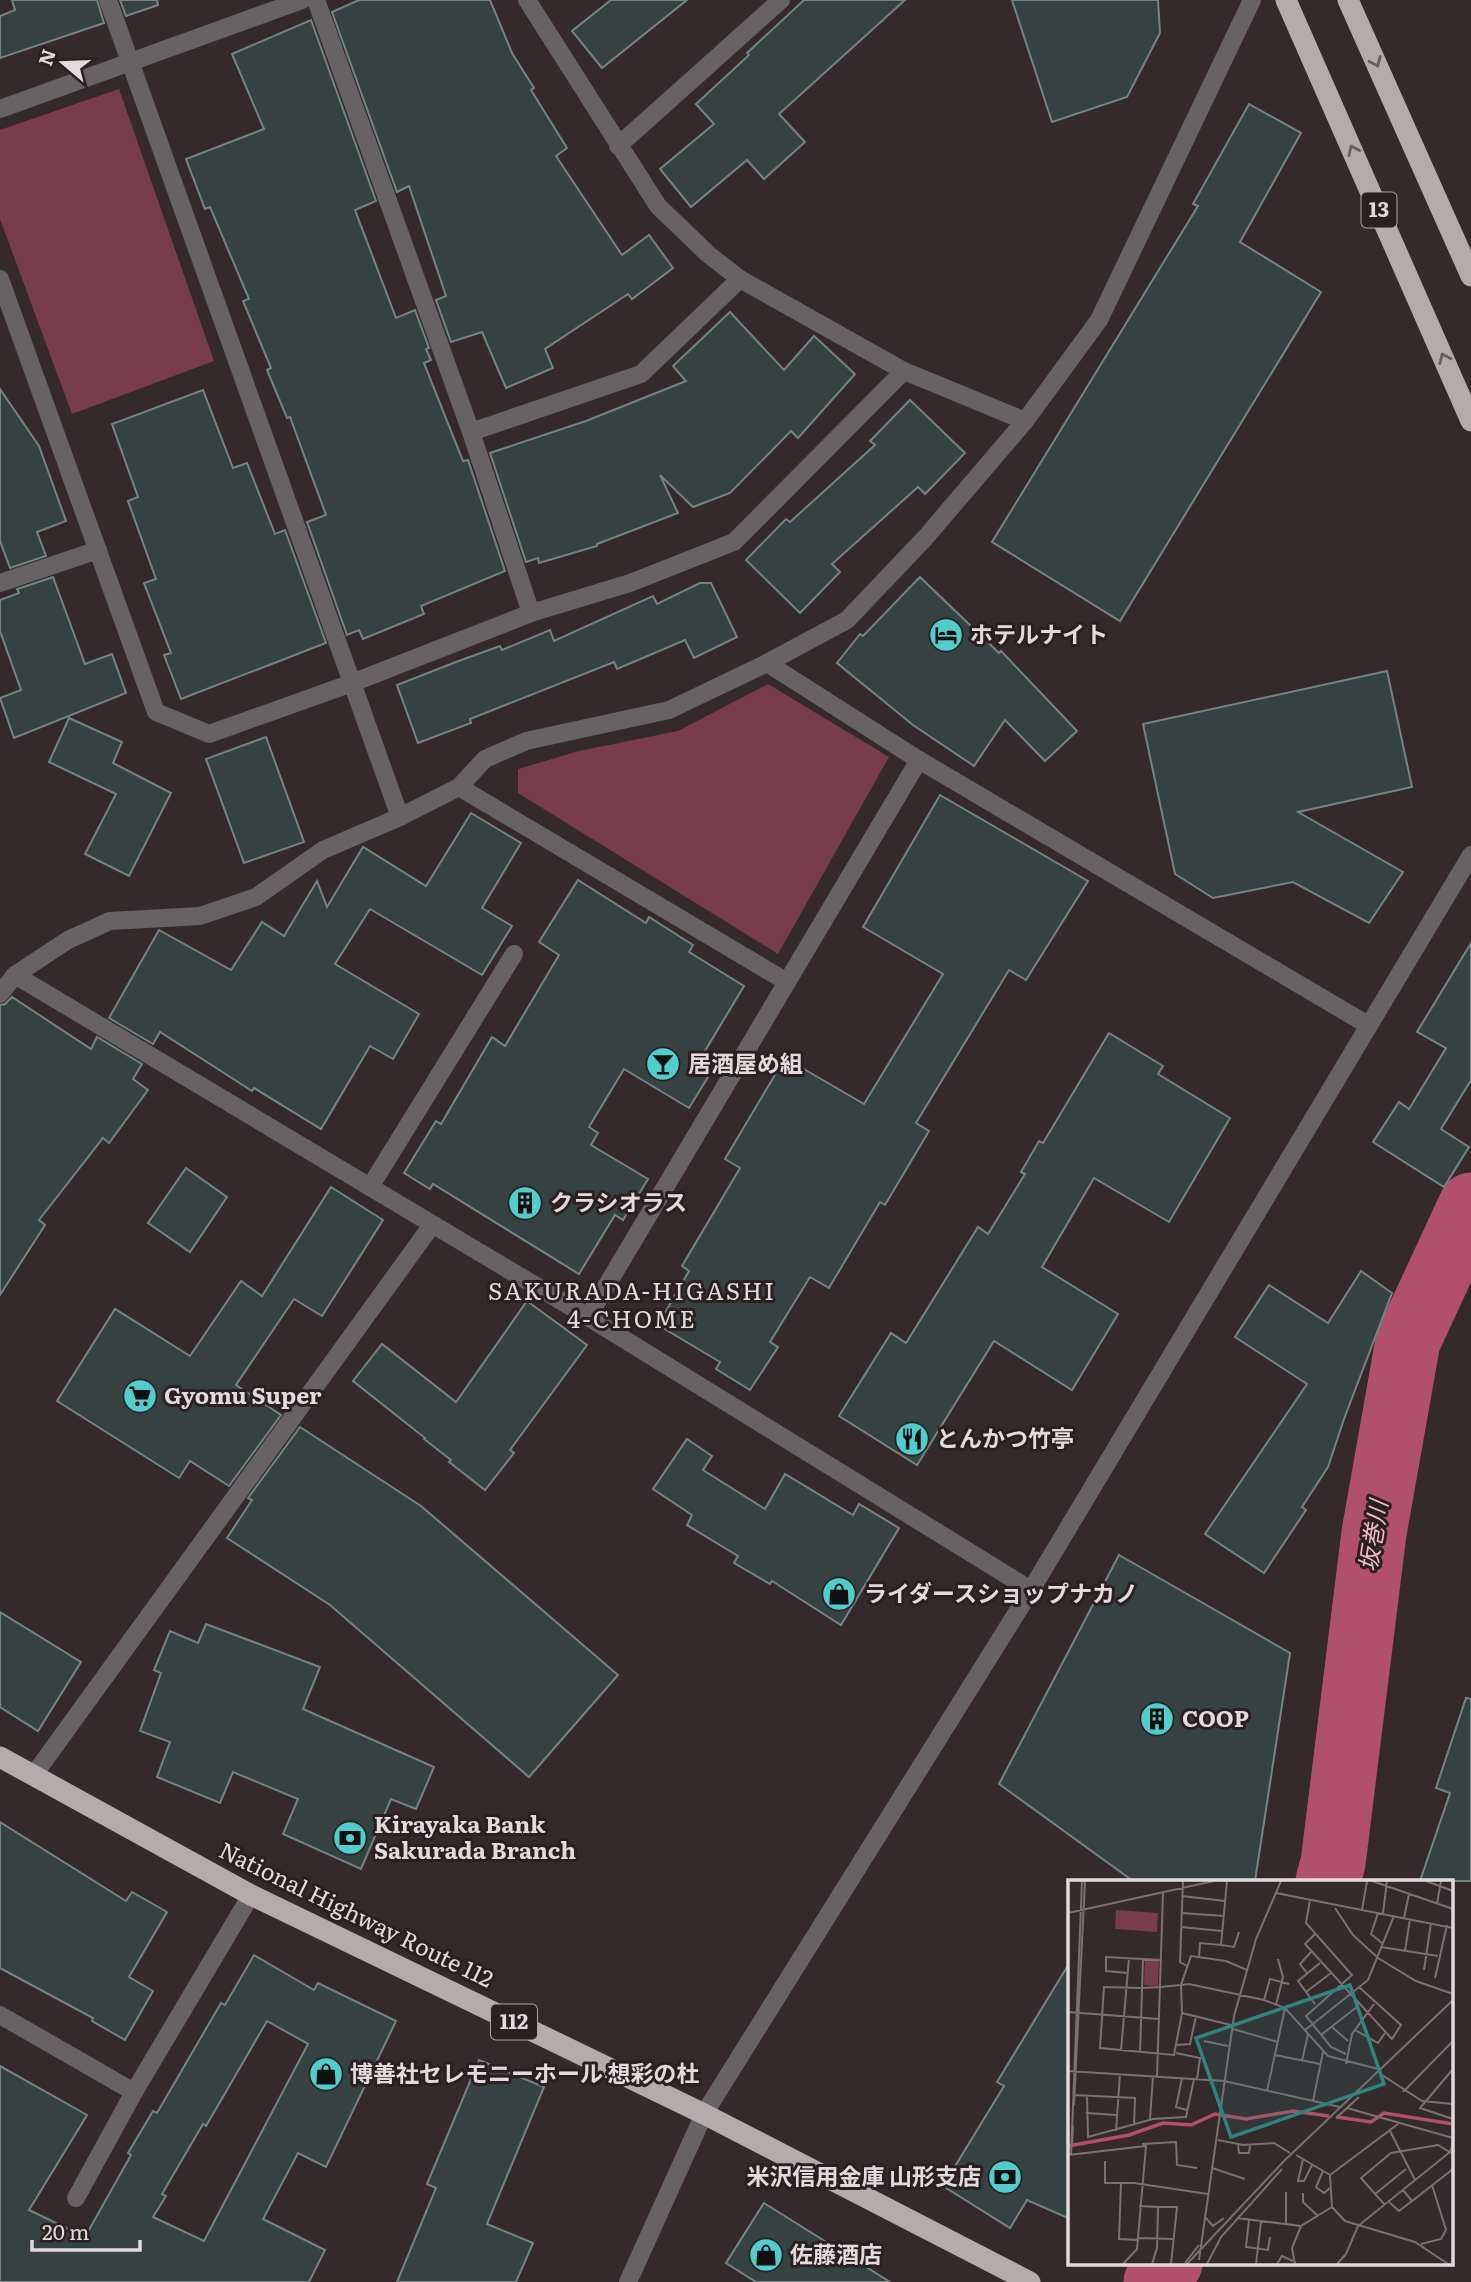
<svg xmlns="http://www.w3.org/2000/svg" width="1471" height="2282" viewBox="0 0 1471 2282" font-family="Literata,'Noto Sans JP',serif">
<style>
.green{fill:#783c4d}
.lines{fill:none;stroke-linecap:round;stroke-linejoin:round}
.river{stroke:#b1506d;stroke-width:65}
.building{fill:#364242;stroke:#768383;stroke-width:2;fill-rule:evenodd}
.minor{stroke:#676263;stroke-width:18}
.highway{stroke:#b7aaac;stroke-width:21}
.oneway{stroke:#695e60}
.labels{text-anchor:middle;stroke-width:6;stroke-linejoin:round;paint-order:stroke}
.shield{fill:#2a2022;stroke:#aaa3a4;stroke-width:2}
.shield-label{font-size:21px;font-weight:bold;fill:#e1dbdc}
.poi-label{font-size:23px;font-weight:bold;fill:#e1dbdc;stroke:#2a2022;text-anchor:start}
.street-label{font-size:23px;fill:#e1dbdc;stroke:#2a2022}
.neighbourhood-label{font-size:24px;letter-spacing:2px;fill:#e1dbdc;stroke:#2a2022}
.water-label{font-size:24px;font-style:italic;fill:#efbac6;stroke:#2a2022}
.inset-river{fill:none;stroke:#b1506d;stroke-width:3.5}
.inset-road{fill:none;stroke:#797172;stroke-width:2}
.view{fill:#2e857e;fill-opacity:0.15;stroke:#2e857e;stroke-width:3.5}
.inset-edge{fill:none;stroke:#e1dbdc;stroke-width:3.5}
</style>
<rect width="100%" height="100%" fill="#342a2c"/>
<g class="green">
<path d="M119 89 214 361 72 414 0 219V130Z"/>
<path d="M768 684 889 757 778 954 518 793V769L579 751 678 731Z"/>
</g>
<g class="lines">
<g class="river">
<path d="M1328 1881 1333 1863 1374 1533 1408 1341 1471 1205"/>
<path d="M1156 2282 1170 2263"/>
</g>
</g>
<g class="building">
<path d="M12 0H97L104 23 0 58V16L15 10Z"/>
<path d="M120 0H157L158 5 126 16Z"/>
<path d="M359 0H490L512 53 534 88 531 90 567 148 556 156 622 255 649 235 673 268 632 299 628 294 545 349 553 368 506 388 482 332 451 342 436 300 446 296 409 186 397 192 332 12Z"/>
<path d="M611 0H687L602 68 572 31Z"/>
<path d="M804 0H905L779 114 805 142 764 179 747 160 691 207 660 169 714 124 696 104 749 55 747 53Z"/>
<path d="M1012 0H1158L1160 33 1127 97 1052 122Z"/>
<path d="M311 20 376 201 355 210 396 318 415 310 429 348 426 349 431 360 424 363 463 461 468 460 505 571 421 606 424 614 363 639 359 630 347 635 307 522 326 515 290 417 287 418 267 370 271 368 243 301 249 299 210 207 205 209 186 159 264 129 232 54Z"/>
<path d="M1249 104 1301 133 1240 242 1321 292 1120 621 992 542 1198 206 1193 204Z"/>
<path d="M730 312 784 370 814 336 855 374 798 438 791 431 730 493 693 507 660 475 678 513 597 544V546L539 563 538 558 526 562 490 453 586 421 686 381 673 366Z"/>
<path d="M0 389 39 446 66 521 37 532 46 556 10 568 0 541Z"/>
<path d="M203 390 233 468 247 463 275 534 285 530 326 643 181 699 164 655 171 653 144 583 156 579 128 501 138 497 112 424Z"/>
<path d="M910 400 965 453 925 494 918 487 832 564 840 572 800 613 746 560 786 519 790 522 875 445 870 441Z"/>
<path d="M53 577 85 664 112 654 126 693 14 738 0 698 21 690 0 631V600L19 593 17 589Z"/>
<path d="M920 577 999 653 1001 651 1077 731 1045 761 1005 720 974 766 913 725 837 663 860 634 863 636Z"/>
<path d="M700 583H711L737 637 694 658 685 640 617 669 614 662 470 719 471 723 418 743 397 685 456 662 500 646 502 650 550 630 554 641 653 596 657 604Z"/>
<path d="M1387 671 1412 787 1298 812 1403 872 1369 923 1293 882 1213 898 1175 874 1143 724Z"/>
<path d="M69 718 122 742 113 763 171 793 129 876 85 854 116 794 49 762Z"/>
<path d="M266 737 304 842 244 863 206 759Z"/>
<path d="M940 795 1088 881 1026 980 1009 970 916 1123 929 1131 885 1205 880 1202 829 1288 810 1277 770 1342 778 1347 750 1390 716 1369 720 1362 658 1325 689 1271 682 1266 740 1168 725 1159 785 1058 864 1104 943 974 863 927Z"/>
<path d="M471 813 521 843 482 908 512 926 482 975 370 909 335 964 419 1014 393 1059 370 1046 321 1129 254 1088 252 1091 160 1032 153 1044 109 1018 159 930 231 970 262 922 284 936 317 881 327 907 363 847 426 886Z"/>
<path d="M578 880 646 923 649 917 693 945 689 952 744 986 705 1051 719 1059 689 1108 624 1069 589 1127 598 1133 591 1145 648 1179 623 1220 615 1215 579 1274 433 1184 430 1189 404 1173 436 1121 441 1124 492 1037 505 1046 559 955 539 942Z"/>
<path d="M1471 943V1080L1441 1129 1469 1147 1444 1187 1373 1142 1399 1102 1409 1109 1446 1048 1417 1032Z"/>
<path d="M12 997 91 1049 97 1037 142 1064 133 1079 148 1090 109 1143 103 1138 39 1220 45 1225 0 1295V1005L5 1004Z"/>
<path d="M1109 1033 1163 1066 1158 1074 1230 1118 1169 1222 1094 1178 1042 1267 1118 1314 1072 1390 994 1341 917 1465 839 1416 891 1333 906 1343 978 1227 988 1234 1025 1174 1021 1172 1039 1141 1043 1143Z"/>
<path d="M186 1168 227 1197 190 1252 148 1223Z"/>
<path d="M331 1187 383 1220 322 1316 294 1299 236 1385 281 1415 229 1486 190 1461 179 1478 57 1401 115 1309 190 1356 241 1281 262 1296Z"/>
<path d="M1361 1271 1392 1293 1344 1419 1328 1467 1302 1507 1306 1510 1264 1573 1205 1534 1307 1384 1235 1337 1269 1285 1328 1323Z"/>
<path d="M527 1301 587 1345 510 1450 514 1453 485 1490 449 1462 451 1460 424 1439 425 1438 353 1381 382 1344 456 1402Z"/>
<path d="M300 1427 421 1506 618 1675 529 1777 330 1605 227 1538 252 1500 248 1498Z"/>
<path d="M687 1439 712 1456 703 1470 765 1509 785 1474 853 1515 859 1504 899 1528 841 1625 772 1581 770 1584 734 1563 738 1556 687 1525 692 1515 653 1489Z"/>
<path d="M1119 1555 1290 1653 1255 1881H1133L999 1784Z"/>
<path d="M0 1612 81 1662 38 1731 0 1707Z"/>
<path d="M206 1624 320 1667 303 1709 434 1767 416 1809 391 1799 361 1869 283 1834 298 1799 233 1772 220 1803 157 1777 170 1742 140 1731 161 1673 154 1670 170 1631 198 1643Z"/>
<path d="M1466 1698 1471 1699V1881H1420L1450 1793 1436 1788Z"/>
<path d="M0 1822 126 1901 132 1892 167 1912 129 1977 153 1991 125 2040 92 2021 93 2018 0 1968Z"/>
<path d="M254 1955 314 1990 318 1983 396 2021 326 2167 298 2153 263 2219 325 2250 309 2282H0V2066L87 2115 29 2210 85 2237 131 2155 128 2153 153 2111 157 2113 221 2003 225 2005ZM267 2021 308 2044 204 2241 153 2217 166 2196 162 2194 203 2124 206 2126Z"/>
<path d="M1070 1962V2219L1027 2200 1010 2228 943 2186 1004 2086 997 2082Z"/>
<path d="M479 2060 544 2087 487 2224 533 2243 516 2282H397L436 2188 427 2184Z"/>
<path d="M764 2203 890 2282H756L726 2263Z"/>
</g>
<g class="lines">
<g class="minor">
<path d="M108 0 400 817"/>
<path d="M316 0 471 432 531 613"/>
<path d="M527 0 658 206 709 255 740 279 904 371 1025 421"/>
<path d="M0 109 302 0"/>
<path d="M618 146 781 0"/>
<path d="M0 279 156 712 209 734 352 683 531 613 630 583 734 542 904 371"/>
<path d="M471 432 641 374 740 279"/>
<path d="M0 583 98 550"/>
<path d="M767 663 919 760 1368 1025"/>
<path d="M459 787 787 982"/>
<path d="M15 975 588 1317 1031 1590"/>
<path d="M0 994 15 975 68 940 110 921 200 916 256 897 323 850 400 817 459 787 485 759 526 741 669 710 767 663 847 620 925 538 1025 421 1099 320 1252 0"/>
<path d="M370 1187 514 954"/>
<path d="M588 1317 919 760"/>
<path d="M33 1776 432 1225"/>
<path d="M0 2015 134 2092"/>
<path d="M76 2198 134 2092 251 1895"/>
<path d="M628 2282 704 2114 1031 1590 1471 855"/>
</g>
<g class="highway">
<path d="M1286 0 1471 421"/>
<path d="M1348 0 1471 276"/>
<path d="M0 1757 251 1895 704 2114 1030 2282"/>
</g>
</g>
<defs><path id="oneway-chevron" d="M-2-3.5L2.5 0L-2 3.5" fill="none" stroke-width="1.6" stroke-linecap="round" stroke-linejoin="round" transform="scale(1.75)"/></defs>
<g class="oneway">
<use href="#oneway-chevron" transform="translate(1376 62) rotate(66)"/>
<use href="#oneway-chevron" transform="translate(1353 150) rotate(-114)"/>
<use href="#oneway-chevron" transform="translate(1444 358) rotate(-114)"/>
</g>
<defs>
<g id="hotel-disc" transform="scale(1.75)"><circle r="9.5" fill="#52cdcd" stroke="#2a2022"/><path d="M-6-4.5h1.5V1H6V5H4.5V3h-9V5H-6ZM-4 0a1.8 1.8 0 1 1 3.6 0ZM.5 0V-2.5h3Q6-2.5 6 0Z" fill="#111"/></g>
<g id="bar-disc" transform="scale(1.75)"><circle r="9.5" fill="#52cdcd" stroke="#2a2022"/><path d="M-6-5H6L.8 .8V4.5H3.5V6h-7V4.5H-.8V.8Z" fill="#111"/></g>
<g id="building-disc" transform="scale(1.75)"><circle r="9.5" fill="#52cdcd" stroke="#2a2022"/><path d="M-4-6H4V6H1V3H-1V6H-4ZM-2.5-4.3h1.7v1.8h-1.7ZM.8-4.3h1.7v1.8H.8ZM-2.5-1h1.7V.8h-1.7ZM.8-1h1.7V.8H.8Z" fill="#111"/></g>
<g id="supermarket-disc" transform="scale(1.75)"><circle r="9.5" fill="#52cdcd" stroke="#2a2022"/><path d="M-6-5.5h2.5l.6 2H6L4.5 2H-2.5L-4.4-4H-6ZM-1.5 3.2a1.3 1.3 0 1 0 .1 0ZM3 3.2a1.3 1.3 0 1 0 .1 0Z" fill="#111"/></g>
<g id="restaurant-disc" transform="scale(1.75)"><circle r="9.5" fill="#52cdcd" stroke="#2a2022"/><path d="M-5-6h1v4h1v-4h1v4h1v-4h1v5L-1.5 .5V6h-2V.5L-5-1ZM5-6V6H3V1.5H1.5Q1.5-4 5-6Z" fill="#111"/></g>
<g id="shop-disc" transform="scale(1.75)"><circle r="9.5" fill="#52cdcd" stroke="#2a2022"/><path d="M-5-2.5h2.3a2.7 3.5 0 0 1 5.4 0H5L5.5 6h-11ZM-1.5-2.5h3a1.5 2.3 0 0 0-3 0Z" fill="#111"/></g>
<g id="bank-disc" transform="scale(1.75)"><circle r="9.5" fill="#52cdcd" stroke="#2a2022"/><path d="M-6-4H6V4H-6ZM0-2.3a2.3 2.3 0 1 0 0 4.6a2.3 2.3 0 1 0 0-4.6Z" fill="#111"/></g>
</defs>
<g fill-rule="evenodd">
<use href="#hotel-disc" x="946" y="635"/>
<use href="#bar-disc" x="663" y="1064"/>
<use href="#building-disc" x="525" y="1203"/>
<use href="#supermarket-disc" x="140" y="1396"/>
<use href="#restaurant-disc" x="912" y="1439"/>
<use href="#shop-disc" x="839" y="1594"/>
<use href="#building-disc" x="1157" y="1719"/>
<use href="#bank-disc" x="350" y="1838"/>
<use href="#shop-disc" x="326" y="2074"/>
<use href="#bank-disc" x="1005" y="2177"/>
<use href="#shop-disc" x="766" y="2255"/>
</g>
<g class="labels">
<g class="shield">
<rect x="1361.5" y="192.5" width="35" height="35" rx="5"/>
<rect x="491" y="2004.5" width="46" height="35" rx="5"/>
</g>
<g class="shield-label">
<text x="1379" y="217">13</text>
<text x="514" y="2029">112</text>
</g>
<g class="poi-label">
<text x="970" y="643">ホテルナイト</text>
<text x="688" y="1072">居酒屋め組</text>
<text x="550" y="1211">クラシオラス</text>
<text x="164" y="1404">Gyomu Super</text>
<text x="936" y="1447">とんかつ竹亭</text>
<text x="864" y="1602">ライダースショップナカノ</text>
<text x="1182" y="1727">COOP</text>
<text x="374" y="1833">Kirayaka Bank<tspan x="374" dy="26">Sakurada Branch</tspan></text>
<text x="350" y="2082">博善社セレモニーホール 想彩の杜</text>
<text x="981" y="2185" text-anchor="end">米沢信用金庫 山形支店</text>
<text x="790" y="2263">佐藤酒店</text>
</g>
<g class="street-label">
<text transform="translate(356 1915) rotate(26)" y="8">National Highway Route 112</text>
</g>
<g class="neighbourhood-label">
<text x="632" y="1300">SAKURADA-HIGASHI<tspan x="632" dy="28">4-CHOME</tspan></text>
</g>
<g class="water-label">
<text transform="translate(1374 1536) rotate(-81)" y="8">坂巻川</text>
</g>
</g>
<g transform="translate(1068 1880)">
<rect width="385" height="385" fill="#342a2c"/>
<path d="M48 30 90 33 89 52 47 49ZM77 81H91L90 106 76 105Z" fill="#783c4d"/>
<path class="inset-river" d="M269 237 303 242 316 233 385 244M0 266 61 255 95 243 123 245 147 234 178 239 225 231 261 236"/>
<path class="inset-road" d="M115 1 112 82 119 86M304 1 385 29M358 1 385 11M208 13 385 48M114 16 157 21M242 20 238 43 284 95 238 136 263 167 278 174M369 24 373 1M267 28 285 55 310 78 348 101 385 114M294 30 299 1M0 33 146 1M113 33 156 36M310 33 303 54 315 64M315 33 319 1M336 38 341 14M113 47 154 51M247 54 237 64 324 159 333 145 291 107M153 65 166 67 171 52M313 67 370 76M337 71 342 39M131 77 132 63 153 65 159 1M179 90 158 81 123 76 113 105 114 133 106 175 32 168 36 107 74 108 92 107 113 105 121 104 196 120 217 128 260 176 310 189M356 90 363 43M60 93 38 91V77L93 80M239 93 232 84 243 72M367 98 379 45M238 112 263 93M196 120 202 99 221 104M247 124 230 101 252 83M208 125 215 97 210 79M0 132 91 139M114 133 163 145M264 147 280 161M165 149 210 162M287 150 310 163 317 153M236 151 300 100 326 36M253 155 290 126M136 161 160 166M109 165 122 164 128 136M53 171 61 78M72 173 75 79M108 173 132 178 129 199M207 175 252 184M234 181 240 154M278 184 284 154 306 124M385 189 352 228 385 239M0 191 156 201 272 227M314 195 354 221 385 224M89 196 95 13M114 198 108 227 119 230M199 211 217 128M335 212 385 161M7 215 67 218 66 246M19 215 20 257 85 239 118 237 126 199M245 221 255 172M6 225 17 1M279 228 385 258M18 233 49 235M268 238 291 217M82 239 85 196M48 251 52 194M322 251 347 300M150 260 175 265 206 263 222 273M74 264 108 262 109 285 129 288M170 264 171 273H181L182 266M4 267 5 246M0 275 78 266 69 369 55 384M228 275 262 295M3 276 14 1M235 279 230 301H236L244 285M37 281V303H66L140 314M144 288 177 299M255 291 248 307 256 313 262 308M262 295 264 327 277 341 347 362 380 384M262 295 330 244M53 303 51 359 70 360M335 310 344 321 385 289M235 313V322L250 336M307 314 338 289M321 322 331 331 344 321M317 325 293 298 323 273 370 265 385 274M71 326 90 327 89 368 84 384M90 327H109L103 384M137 337 145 346 156 338M169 338 233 346M181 340 178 367 200 370 202 357M218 345V312M70 358 105 359M353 364 373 359 378 350 364 305M131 380 166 136 188 59 213 1M117 383 131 365M119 384 216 281 385 120M139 384 153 357 214 289M188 384 193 341M209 384 214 376 225 381M227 384 224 368 233 346 264 327M269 384 278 374 290 346 382 272 385 264"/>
<path class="view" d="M282 105 316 204 163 257 128 158Z"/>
<rect width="385" height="385" class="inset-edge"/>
</g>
<g transform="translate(63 63) rotate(289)" stroke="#2a2022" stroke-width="5" paint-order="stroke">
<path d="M0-5L12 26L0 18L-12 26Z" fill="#e1dbdc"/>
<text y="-10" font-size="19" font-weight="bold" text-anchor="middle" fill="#e1dbdc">N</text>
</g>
<path d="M32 2240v10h108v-10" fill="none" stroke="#e1dbdc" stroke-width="3.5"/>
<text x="42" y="2240" font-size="21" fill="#e1dbdc" stroke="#2a2022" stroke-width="5" paint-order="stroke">20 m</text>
</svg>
